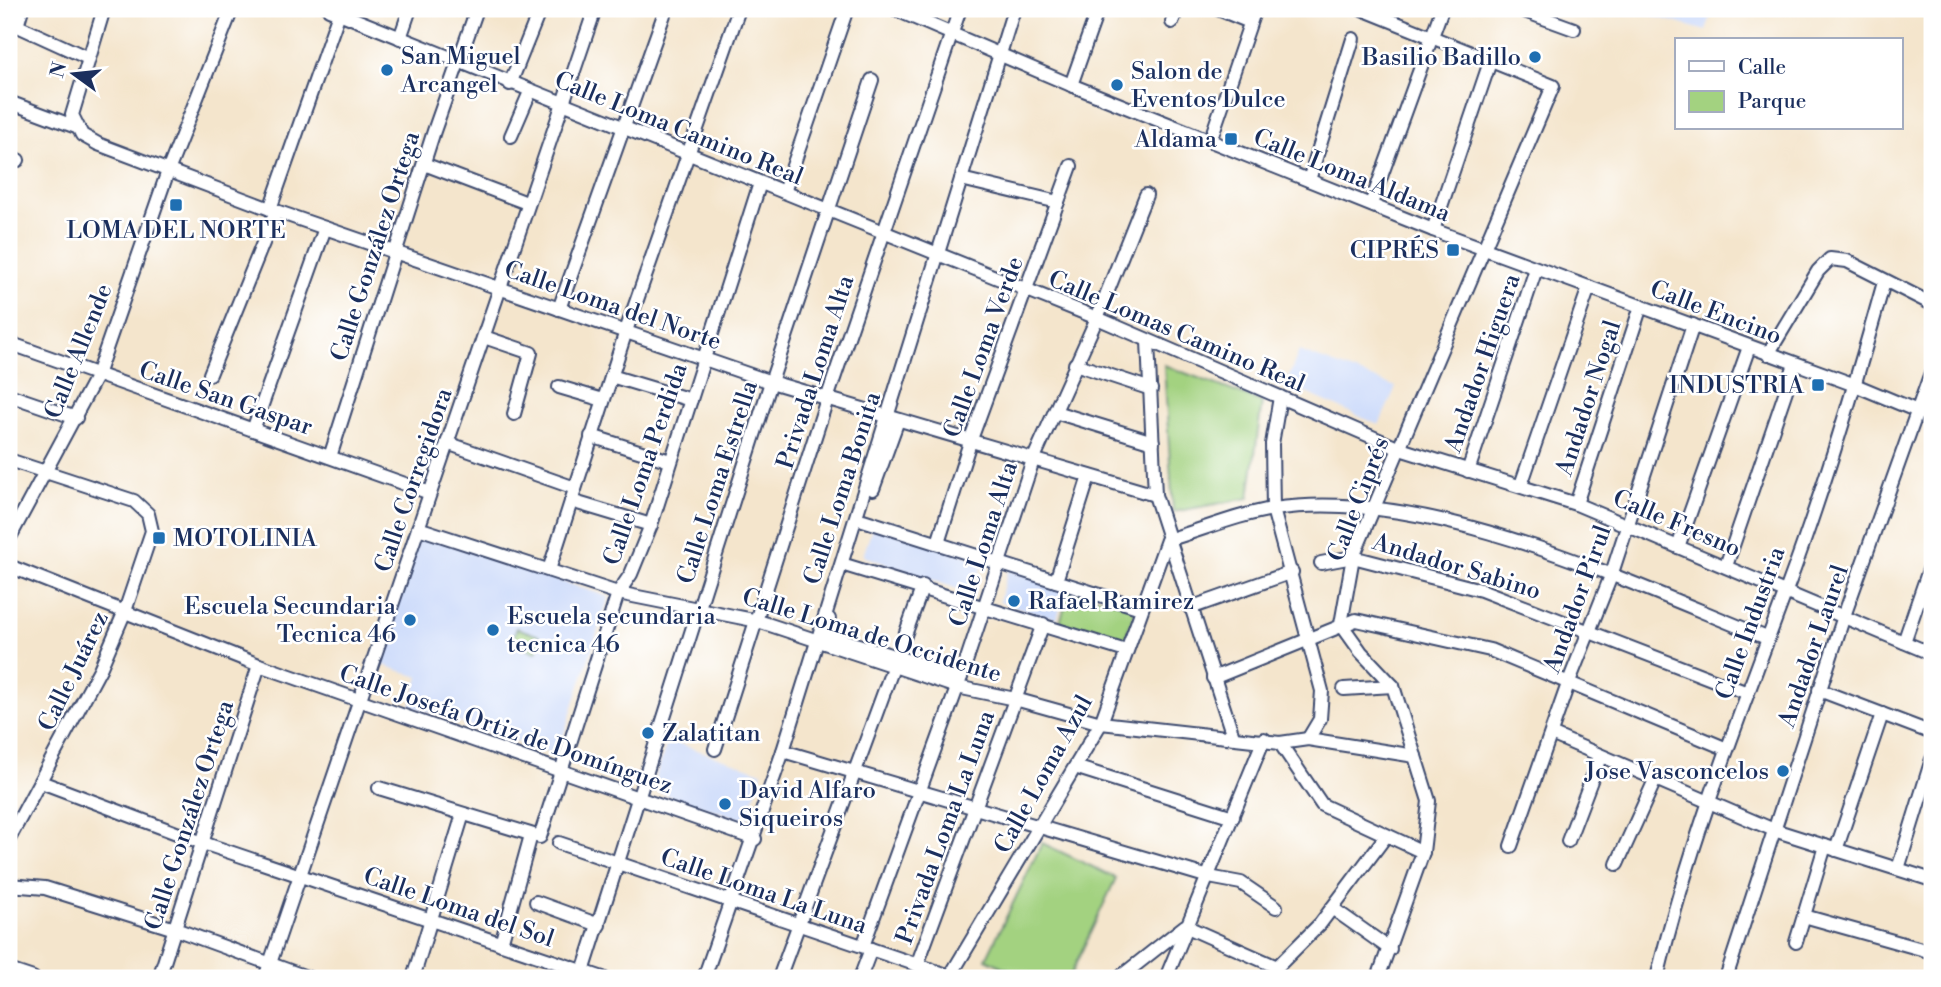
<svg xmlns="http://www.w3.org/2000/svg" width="1941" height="987" viewBox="0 0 1941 987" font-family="'Libre Bodoni',serif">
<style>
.built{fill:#cddbfa}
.green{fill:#a3d280;stroke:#5f806f;stroke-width:2}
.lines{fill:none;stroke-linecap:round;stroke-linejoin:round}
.minor-casing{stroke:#3c4a6e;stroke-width:16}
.minor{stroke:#fff;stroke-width:12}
.poi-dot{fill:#1f6fb2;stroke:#fff;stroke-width:2.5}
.labels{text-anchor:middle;stroke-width:5;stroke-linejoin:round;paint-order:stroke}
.poi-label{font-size:24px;fill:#1b2f5e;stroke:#fff;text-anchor:start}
.street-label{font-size:24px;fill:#1b2f5e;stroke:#fff}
</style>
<rect width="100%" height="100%" fill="#fff"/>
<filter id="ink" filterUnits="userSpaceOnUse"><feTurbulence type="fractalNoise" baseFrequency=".0143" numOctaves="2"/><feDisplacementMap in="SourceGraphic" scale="14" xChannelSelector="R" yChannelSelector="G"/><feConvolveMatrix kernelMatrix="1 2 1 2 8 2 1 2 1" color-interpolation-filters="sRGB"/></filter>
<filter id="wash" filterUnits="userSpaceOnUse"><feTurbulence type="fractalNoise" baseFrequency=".00686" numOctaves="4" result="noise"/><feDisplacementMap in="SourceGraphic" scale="28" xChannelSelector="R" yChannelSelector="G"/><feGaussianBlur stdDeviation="1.57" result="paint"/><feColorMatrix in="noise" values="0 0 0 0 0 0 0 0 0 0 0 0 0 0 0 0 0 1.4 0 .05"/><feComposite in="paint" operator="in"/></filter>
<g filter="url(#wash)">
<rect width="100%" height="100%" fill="#f4e5cc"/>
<g class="built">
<path d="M1628 9H1713L1706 31Z"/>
<path d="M1299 351 1396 387 1379 425 1286 384Z"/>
<path d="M873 526 983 561 972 594 863 556Z"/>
<path d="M420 534 609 597 557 755 410 706 419 677 377 663Z"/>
<path d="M1008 570 1067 587 1057 619 999 602Z"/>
<path d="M668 740 762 772 747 821 651 790Z"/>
</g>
<g class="green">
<path d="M1164 365 1262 402 1249 498 1173 512Z"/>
<path d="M1070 589 1136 608 1124 643 1060 622Z"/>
<path d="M517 628 542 637 536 652 511 643Z"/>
<path d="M1042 843 1116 878 1069 978H1026L986 959Z"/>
</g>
</g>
<g filter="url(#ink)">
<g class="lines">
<g class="minor-casing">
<g id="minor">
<path d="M104 9 72 115 82 135 98 144 270 209 771 382 1155 495"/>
<path d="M329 9 1097 318 1400 449 1576 504 1932 654"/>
<path d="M894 9 1071 85 1433 230 1855 385 1932 417"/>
<path d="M1218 9 1250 22"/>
<path d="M1362 9 1553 86 1353 557 1341 624 1361 652 1393 686 1429 801 1423 852 1378 978"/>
<path d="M1519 9 1574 29"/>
<path d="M9 22 88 58"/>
<path d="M1172 22 1177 9"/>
<path d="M17 26 22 9"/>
<path d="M400 38 410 9"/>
<path d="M510 84 537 17"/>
<path d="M1071 85 1098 9"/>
<path d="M9 102 76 127"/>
<path d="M511 136 530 92"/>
<path d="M1210 141 1255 9"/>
<path d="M9 157 18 160"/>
<path d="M424 164 527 203"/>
<path d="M961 179 1058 202"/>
<path d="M1309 180 1353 39"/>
<path d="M784 192 847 9"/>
<path d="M1371 204 1442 9"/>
<path d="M270 209 339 13"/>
<path d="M1433 230 1491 59"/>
<path d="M559 309 666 9"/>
<path d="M484 337 531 353 514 414"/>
<path d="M1148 341 1155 495 1233 736"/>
<path d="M9 343 430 493"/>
<path d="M1768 354 1818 271 1830 259 1847 261 1932 304"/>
<path d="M1075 364 1151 389"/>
<path d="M210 374 276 211"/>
<path d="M611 376 691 400"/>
<path d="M559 387 603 400"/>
<path d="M9 395 76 418"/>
<path d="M1280 397 1272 444 1273 509 1322 691 1320 719 1308 739"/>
<path d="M1055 412 1153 442"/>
<path d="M253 430 325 228"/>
<path d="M591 436 670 461"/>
<path d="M447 443 575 488"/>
<path d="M330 457 434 131 477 9"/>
<path d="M9 460 134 501 148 514 152 531 125 611 100 669 9 839"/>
<path d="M1468 471 1536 269"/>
<path d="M1521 485 1589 287"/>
<path d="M873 489 898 420"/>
<path d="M571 501 651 525"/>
<path d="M1576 504 1641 306"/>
<path d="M863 520 1141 608"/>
<path d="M418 528 618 593 758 621 957 687 1015 699 1101 723 1280 743 1308 739 1415 756"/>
<path d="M9 539 97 375 168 171 232 9"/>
<path d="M938 543 970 442 1071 166"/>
<path d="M1678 547 1749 347"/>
<path d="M1321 563 1353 557 1481 590 1745 692"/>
<path d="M9 566 259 665 755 839"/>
<path d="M848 566 1126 651"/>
<path d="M1726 566 1795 364"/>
<path d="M549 570 626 331 739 9"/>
<path d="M1056 581 1089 476"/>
<path d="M1190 608 1292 572"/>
<path d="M829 619 826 635 961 677"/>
<path d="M1904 642 1932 561"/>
<path d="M1213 678 1356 620 1490 650 1727 749"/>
<path d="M1344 689 1393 686"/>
<path d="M1819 690 1932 733"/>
<path d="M1551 734 1774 830 1932 880"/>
<path d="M1280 743 1322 805 1423 852"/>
<path d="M715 749 827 399 960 9"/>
<path d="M783 751 1209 877 1241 883 1276 907"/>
<path d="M1075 767 1233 817"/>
<path d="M41 782 203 843 603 978"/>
<path d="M379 788 540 837 618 593 631 574 651 525 760 183"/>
<path d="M1568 841 1600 757"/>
<path d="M559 843 956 978"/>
<path d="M1511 846 1568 684 1611 576 1693 325"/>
<path d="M1836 850 1882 714"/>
<path d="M1617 864 1655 780"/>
<path d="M1898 869 1932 759"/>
<path d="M9 885 45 888 175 929 309 978"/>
<path d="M536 902 599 925"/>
<path d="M1332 908 1390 949"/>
<path d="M1804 916 1932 952"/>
<path d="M1796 942 1825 846"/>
<path d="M501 944 531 835"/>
<path d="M863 946 961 677 1033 460 1097 318 1146 195"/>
<path d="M917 965 1043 624"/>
<path d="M1277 967 1320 924 1386 836"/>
<path d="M9 970 33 978"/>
<path d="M159 978 259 665"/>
<path d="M265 978 595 9"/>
<path d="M413 978 463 814"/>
<path d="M581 978 771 382 872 80"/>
<path d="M704 978 783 751 1014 9"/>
<path d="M779 978 923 586"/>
<path d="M860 978 871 949"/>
<path d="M949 978 1101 723 1167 540C1202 530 1239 514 1274 509 1429 486 1624 581 1767 638"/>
<path d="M1119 978 1185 926 1277 967"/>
<path d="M1166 978 1264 739"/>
<path d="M1657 978C1689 845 1738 719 1786 591 1824 490 1855 386 1884 282"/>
<path d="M1726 978 1844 616 1932 370"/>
</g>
</g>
<use href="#minor" class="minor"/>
</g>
</g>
<g class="poi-dot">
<circle cx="1535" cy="57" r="7"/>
<circle cx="387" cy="70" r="7"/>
<circle cx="1117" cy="85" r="7"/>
<rect x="1224" y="132" width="14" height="14" rx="3.5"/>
<rect x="169" y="198" width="14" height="14" rx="3.5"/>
<rect x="1446" y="243" width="14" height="14" rx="3.5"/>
<rect x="1811" y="378" width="14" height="14" rx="3.5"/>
<rect x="152" y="531" width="14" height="14" rx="3.5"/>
<circle cx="1014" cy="601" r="7"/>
<circle cx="410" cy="620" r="7"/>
<circle cx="493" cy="630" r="7"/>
<circle cx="648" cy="733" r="7"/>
<circle cx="1783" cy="771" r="7"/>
<circle cx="725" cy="804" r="7"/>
</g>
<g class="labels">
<g class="poi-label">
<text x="401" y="64">San Miguel<tspan x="401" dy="28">Arcangel</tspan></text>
<text x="1521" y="65" text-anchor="end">Basilio Badillo</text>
<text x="1131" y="79">Salon de<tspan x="1131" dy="28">Eventos Dulce</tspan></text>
<text x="1217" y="147" text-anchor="end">Aldama</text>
<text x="176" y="238" text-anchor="middle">LOMA DEL NORTE</text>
<text x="1439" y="258" text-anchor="end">CIPRÉS</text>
<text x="1804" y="393" text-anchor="end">INDUSTRIA</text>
<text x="173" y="546">MOTOLINIA</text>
<text x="1028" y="609">Rafael Ramirez</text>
<text x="396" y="614" text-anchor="end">Escuela Secundaria<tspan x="396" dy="28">Tecnica 46</tspan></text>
<text x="507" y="624">Escuela secundaria<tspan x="507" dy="28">tecnica 46</tspan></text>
<text x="662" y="741">Zalatitan</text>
<text x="1769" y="779" text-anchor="end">Jose Vasconcelos</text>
<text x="739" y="798">David Alfaro<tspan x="739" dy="28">Siqueiros</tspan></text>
</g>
<g class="street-label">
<text transform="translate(679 128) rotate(22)" y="8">Calle Loma Camino Real</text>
<text transform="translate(1352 175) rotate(22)" y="8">Calle Loma Aldama</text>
<text transform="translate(375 246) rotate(-72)" y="8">Calle González Ortega</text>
<text transform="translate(613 305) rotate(19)" y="8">Calle Loma del Norte</text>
<text transform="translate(1716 312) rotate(21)" y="8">Calle Encino</text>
<text transform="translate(1177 331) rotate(23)" y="8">Calle Lomas Camino Real</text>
<text transform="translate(983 347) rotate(-70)" y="8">Calle Loma Verde</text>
<text transform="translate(78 351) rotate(-68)" y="8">Calle Allende</text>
<text transform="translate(1482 363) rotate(-71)" y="8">Andador Higuera</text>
<text transform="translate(815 372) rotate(-72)" y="8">Privada Loma Alta</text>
<text transform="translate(226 398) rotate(19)" y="8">Calle San Gaspar</text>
<text transform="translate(1588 398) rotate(-72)" y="8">Andador Nogal</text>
<text transform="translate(645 464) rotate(-71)" y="8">Calle Loma Perdida</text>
<text transform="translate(413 480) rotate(-71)" y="8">Calle Corregidora</text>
<text transform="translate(717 482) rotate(-72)" y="8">Calle Loma Estrella</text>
<text transform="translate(842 488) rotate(-72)" y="8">Calle Loma Bonita</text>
<text transform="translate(1358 499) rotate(-69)" y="8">Calle Ciprés</text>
<text transform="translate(1677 523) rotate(23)" y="8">Calle Fresno</text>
<text transform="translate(983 544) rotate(-72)" y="8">Calle Loma Alta</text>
<text transform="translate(1457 566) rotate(17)" y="8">Andador Sabino</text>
<text transform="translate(1577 599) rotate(-70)" y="8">Andador Pirul</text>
<text transform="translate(1750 623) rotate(-70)" y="8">Calle Industria</text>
<text transform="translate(872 635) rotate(17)" y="8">Calle Loma de Occidente</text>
<text transform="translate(1813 646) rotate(-71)" y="8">Andador Laurel</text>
<text transform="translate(73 671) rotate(-64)" y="8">Calle Juárez</text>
<text transform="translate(506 729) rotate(19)" y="8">Calle Josefa Ortiz de Domínguez</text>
<text transform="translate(1043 774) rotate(-61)" y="8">Calle Loma Azul</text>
<text transform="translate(189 815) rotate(-72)" y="8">Calle González Ortega</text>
<text transform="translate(945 827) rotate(-70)" y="8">Privada Loma La Luna</text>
<text transform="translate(764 891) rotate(19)" y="8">Calle Loma La Luna</text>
<text transform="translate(459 907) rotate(19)" y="8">Calle Loma del Sol</text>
</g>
</g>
<rect width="1941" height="987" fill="none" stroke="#fff" stroke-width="35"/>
<rect x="1675" y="38" width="228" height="91" fill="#ffffff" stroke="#a4acbf" stroke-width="2"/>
<rect x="1689" y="61" width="35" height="10" fill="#ffffff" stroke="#a4acbf" stroke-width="2"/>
<text x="1738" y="74" font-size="21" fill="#1b2f5e">Calle</text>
<rect x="1689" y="91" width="35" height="21" fill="#a3d280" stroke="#a4acbf" stroke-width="2"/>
<text x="1738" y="108" font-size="21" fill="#1b2f5e">Parque</text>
<g transform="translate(74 74) rotate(285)" stroke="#ffffff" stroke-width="5" paint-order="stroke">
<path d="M0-5L12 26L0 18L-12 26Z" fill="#1b2f5e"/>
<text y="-10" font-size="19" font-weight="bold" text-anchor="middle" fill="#1b2f5e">N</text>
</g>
</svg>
